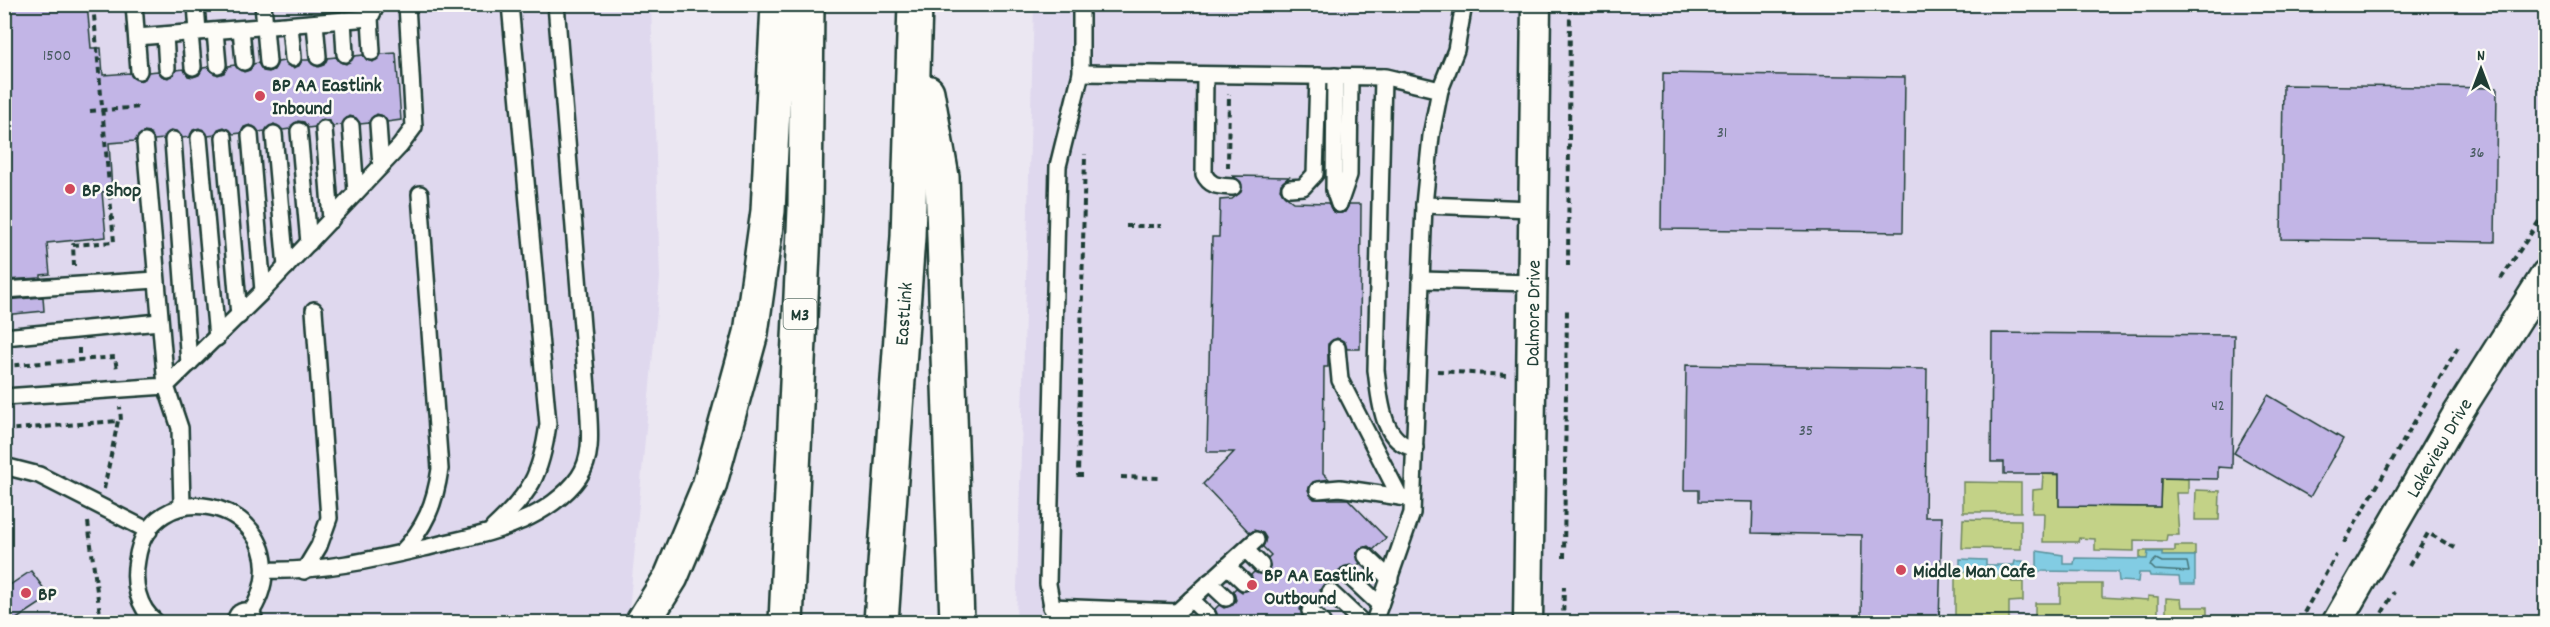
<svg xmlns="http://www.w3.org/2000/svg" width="2550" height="627" viewBox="0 0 2550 627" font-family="Dekko,sans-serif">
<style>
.built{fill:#dfd8ee}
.green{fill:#c3d287;stroke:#71885e;stroke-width:1.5}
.water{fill:#82cce3;stroke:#5a939d;stroke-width:1.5}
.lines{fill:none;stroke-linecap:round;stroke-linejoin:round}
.shore{stroke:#47767a;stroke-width:1.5}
.building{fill:#c2b5e6;stroke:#1f3d34;stroke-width:1.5}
.lane-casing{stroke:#1f3d34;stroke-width:20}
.street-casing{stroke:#1f3d34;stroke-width:33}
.highway-casing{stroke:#1f3d34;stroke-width:38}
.path{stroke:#1f3d34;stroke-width:4;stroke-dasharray:6 4.5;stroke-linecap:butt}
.lane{stroke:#fdfcf7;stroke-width:15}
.street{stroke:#fdfcf7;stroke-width:28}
.highway{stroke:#fdfcf7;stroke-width:33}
.poi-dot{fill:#d1495b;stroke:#fdfcf7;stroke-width:2}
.labels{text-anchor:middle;stroke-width:5;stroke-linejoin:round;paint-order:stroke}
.number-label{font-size:16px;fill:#485b60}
.shield{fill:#fdfcf7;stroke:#62766e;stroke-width:1.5}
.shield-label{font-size:18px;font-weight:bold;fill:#1f3d34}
.poi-label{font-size:20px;font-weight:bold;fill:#1f3d34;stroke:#fdfcf7;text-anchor:start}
.street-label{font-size:20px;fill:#1f3d34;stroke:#fdfcf7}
</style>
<rect width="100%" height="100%" fill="#ebe7f2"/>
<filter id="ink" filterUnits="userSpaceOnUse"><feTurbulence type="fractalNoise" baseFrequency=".0167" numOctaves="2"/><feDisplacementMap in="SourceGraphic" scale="12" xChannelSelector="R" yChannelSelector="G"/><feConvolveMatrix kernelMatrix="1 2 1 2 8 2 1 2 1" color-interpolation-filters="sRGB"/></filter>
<g filter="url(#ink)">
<g class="built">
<path d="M4 5H651L660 278 628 622H5Z"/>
<path d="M1034 5H2545V622H1016Z"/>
</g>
<g class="green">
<path d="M2043 474 2059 475V506L2160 507 2161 478 2188 479V493H2176L2179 535H2167L2166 541 2134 540V551L2095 550V539L2079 538 2078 542H2043L2044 513H2032L2033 490 2042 489Z"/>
<path d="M1963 482 2021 483V512H1963Z"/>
<path d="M2196 490 2220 491 2219 520H2195Z"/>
<path d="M1963 519 2021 520V549L1962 548Z"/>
<path d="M2175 546H2195V556H2161L2162 552H2148V559H2140V551H2175Z"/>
<path d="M1955 571H1970V575H2012V582H2023V601L2009 602V622L1955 621Z"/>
<path d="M2060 584H2102V597L2148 600V596L2158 597V622H2035V603H2060Z"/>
<path d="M2166 598 2181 599 2182 607H2207V622H2166Z"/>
</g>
<g class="water">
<path d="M2037 551 2063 555V564H2074L2075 558 2147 559 2148 552H2162V556H2195V584H2180L2179 577 2150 576 2149 573H2139L2138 582 2119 581 2118 572 2037 571Z"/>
<path d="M1960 559 1986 560V565H2014L2015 561H2023V570H2012V575H1970V571H1960Z"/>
</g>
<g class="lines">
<path class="shore" d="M2156 559 2162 562H2187L2189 572 2155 570 2150 565Z"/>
</g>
<g class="building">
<path d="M4 4H87L91 48H101L103 75 130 73 139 81 145 79 148 72 158 71 162 76 168 78 176 70 184 69 188 76 193 77 199 75 203 68 209 67 218 75 224 73 228 66 235 65 244 72 250 70 253 64 258 63 263 71 269 72 274 70 278 62 284 61 293 68 299 66 302 60H309L318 67 324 65 327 58 336 57 340 62 346 64 354 56 363 55 367 60 373 62 381 54 396 53 401 120 387 122 383 116 377 114 369 123 360 124 356 118 350 116 342 125 333 126 329 121 323 119 315 127 308 128 304 122 298 121 290 129 283 130 274 124 265 131 259 132 250 125 244 127 241 133 233 134 224 127 218 129 215 135 208 136 199 128 193 130 190 137 182 138 178 132 172 130 164 139 154 140 150 133 144 132 135 141 109 143 112 191 102 192 106 237 47 243 50 274 41 275V278L4 280Z"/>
<path d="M1663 73 1905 77 1903 232 1661 229Z"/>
<path d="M2283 85 2497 88 2495 242 2281 239Z"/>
<path d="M1233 176 1289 177 1281 184 1280 189 1285 196 1293 202 1328 203 1337 213 1345 212 1349 204H1361L1360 349H1347L1345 342 1337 338 1328 344V367H1324L1323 473 1329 479 1313 482 1308 490 1314 499H1348L1386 538 1373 550 1368 546 1359 549 1356 554 1360 563 1355 568 1350 565 1341 568 1338 573 1341 581 1337 585 1332 582 1323 585 1320 590 1323 599 1317 604 1312 601 1303 604 1300 609 1303 618 1298 622H1215L1217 614 1215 609 1219 605 1224 608 1233 605 1236 600 1233 591 1236 588 1242 592 1251 589 1254 584 1251 575 1254 572 1259 574 1267 572 1270 567 1268 558 1271 555 1263 547 1266 538 1263 533 1254 530 1250 533 1203 484 1234 452H1207L1212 237H1219L1220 200 1232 199 1241 192V182Z"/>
<path d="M43 297 44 311 4 315V300Z"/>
<path d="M1992 333 2234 335 2232 468 2218 467V479L2161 478 2160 507 2059 506V474H2004V462H1991Z"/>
<path d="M1686 365 1927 369 1925 517H1942L1939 622H1861L1862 535 1752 533 1753 502 1699 501V490H1684Z"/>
<path d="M2268 395 2343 439 2310 497 2234 453Z"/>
<path d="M31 571 50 597 12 622H4V589Z"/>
</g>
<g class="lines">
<g class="lane-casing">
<g id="lane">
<path d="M134 4 139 71"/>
<path d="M196 4 198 32"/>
<path d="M263 4 268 62"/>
<path d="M370 18 372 52"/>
<path d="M343 20 345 54"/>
<path d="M315 23 318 57"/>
<path d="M290 25 293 58"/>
<path d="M241 29 244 62"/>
<path d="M215 31 218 65"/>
<path d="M190 33 193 67"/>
<path d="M165 35 167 68"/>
<path d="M137 37 370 18 377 4"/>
<path d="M1081 73 1386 77 1440 90 1431 136 1424 205 1412 513 1374 622"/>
<path d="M1205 75 1204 174C1210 187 1220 186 1233 187"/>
<path d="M1335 76 1334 190 1339 204"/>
<path d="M1383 77 1376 370C1380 398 1381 443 1415 448"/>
<path d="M1440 90 1456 50 1464 4"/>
<path d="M378 124 381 166"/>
<path d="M351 126 356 192"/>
<path d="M324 129 331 220"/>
<path d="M299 131 309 243"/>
<path d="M274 134 286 267"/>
<path d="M250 135 263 291"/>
<path d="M224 137 239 316"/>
<path d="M199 138 217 338"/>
<path d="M173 140 189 364"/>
<path d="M1290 188 1303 187 1315 174 1318 76"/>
<path d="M1339 204 1349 175 1350 77"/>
<path d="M1424 205 1533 209"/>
<path d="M1421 280 1532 283"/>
<path d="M4 290 156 280"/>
<path d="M4 337 159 322"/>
<path d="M1337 348 1340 380 1400 497"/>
<path d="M4 397 166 386 145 142"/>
<path d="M4 466 39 475 149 531"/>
<path d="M1318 490 1340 488 1407 498"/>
<path d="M182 506 180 428 166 386 263 291 400 146 414 127 407 4"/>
<path d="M493 528C531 493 541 475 548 424L510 4"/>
<path d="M1246 550 1261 565"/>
<path d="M401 553C425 528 435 504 440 469L420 194"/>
<path d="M1366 556 1390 579"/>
<path d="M1227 566 1244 582"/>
<path d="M266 570C325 572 380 558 437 545 465 538 495 533 521 521 542 512 566 496 579 477 594 456 589 426 588 401L556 4"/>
<path d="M304 571 319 546 329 518 314 310"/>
<path d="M1348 575 1380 605"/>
<path d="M1209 582 1226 598"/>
<path d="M1330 592 1362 622"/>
<path d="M1191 599 1208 616"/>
<path d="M1051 607 1177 612 1256 540"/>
<path d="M1310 611 1322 622"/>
<path d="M156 622C137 607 133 582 137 560 149 472 279 499 263 583 260 597 253 614 241 622"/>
<path d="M1055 622 1048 584 1058 166 1081 73V4"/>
</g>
</g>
<g class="street-casing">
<g id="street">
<path id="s1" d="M1528 622 1536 4"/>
<path id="s2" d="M2337 622 2456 416 2546 274"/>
</g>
</g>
<g class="highway-casing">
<g id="highway">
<path d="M927 92 942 177 957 622"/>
<path d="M245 620V622"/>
<path d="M643 622 671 577 709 486 751 333 768 211 778 4"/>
<path d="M786 622 805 209 807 4"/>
<path id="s3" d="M881 622 908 237 915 4"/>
</g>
</g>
<g class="path">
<path d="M2545 43H2546"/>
<path d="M90 111 142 107"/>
<path d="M1228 168 1229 94"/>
<path d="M1126 226H1161"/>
<path d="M74 266 73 245 114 242 93 4"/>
<path d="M1568 266 1570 10"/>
<path d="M2501 279 2539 221"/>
<path d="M79 348V360L115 357 117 370"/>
<path d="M4 366 79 360"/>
<path d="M1437 371 1507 375"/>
<path d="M4 430 117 421"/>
<path d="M1083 475H1078L1085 154"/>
<path d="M1121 477 1159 478"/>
<path d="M104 489 118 421H121L120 407"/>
<path d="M88 522 101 622"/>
<path d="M2344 543 2458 347"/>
<path d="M1564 558 1567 309"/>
<path d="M2409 566 2428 533 2455 548"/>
<path d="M1563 622 1564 586"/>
<path d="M2299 622 2336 555"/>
<path d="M2377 622 2394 592"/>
</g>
<use href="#lane" class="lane"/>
<use href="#street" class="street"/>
<use href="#highway" class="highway"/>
</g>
</g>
<g class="poi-dot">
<circle cx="260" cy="96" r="6"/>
<circle cx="70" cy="189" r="6"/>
<circle cx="1901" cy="570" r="6"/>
<circle cx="1252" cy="585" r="6"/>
<circle cx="26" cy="593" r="6"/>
</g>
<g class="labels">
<g class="number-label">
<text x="57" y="60">1500</text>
<text x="1722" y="137">31</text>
<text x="2477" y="157">36</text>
<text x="2218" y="410">42</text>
<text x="1806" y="435">35</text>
</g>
<rect class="shield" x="783.5" y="299" width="33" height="30" rx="4.5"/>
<g class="shield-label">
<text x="800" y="320">M3</text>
</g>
<g class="poi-label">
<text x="272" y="91">BP AA Eastlink<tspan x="272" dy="23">Inbound</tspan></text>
<text x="82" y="196">BP Shop</text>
<text x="1913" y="577">Middle Man Cafe</text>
<text x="1264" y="581">BP AA Eastlink<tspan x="1264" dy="23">Outbound</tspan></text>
<text x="38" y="600">BP</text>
</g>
<g class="street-label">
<text dy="7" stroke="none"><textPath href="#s1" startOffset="309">Dalmore Drive</textPath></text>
<text dy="7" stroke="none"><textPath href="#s3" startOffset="309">EastLink</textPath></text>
<text dy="7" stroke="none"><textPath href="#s2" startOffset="202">Lakeview Drive</textPath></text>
</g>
</g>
<rect width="2550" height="627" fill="none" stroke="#fdfcf7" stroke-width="24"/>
<rect x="12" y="12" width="2526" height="603" fill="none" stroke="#1f3d34" stroke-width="2" filter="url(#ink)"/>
<g transform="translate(2481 69)" stroke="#fdfcf7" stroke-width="4.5" paint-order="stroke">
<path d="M0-4.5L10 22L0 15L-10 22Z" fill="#1f3d34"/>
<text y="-9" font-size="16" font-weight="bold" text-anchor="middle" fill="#1f3d34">N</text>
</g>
</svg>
